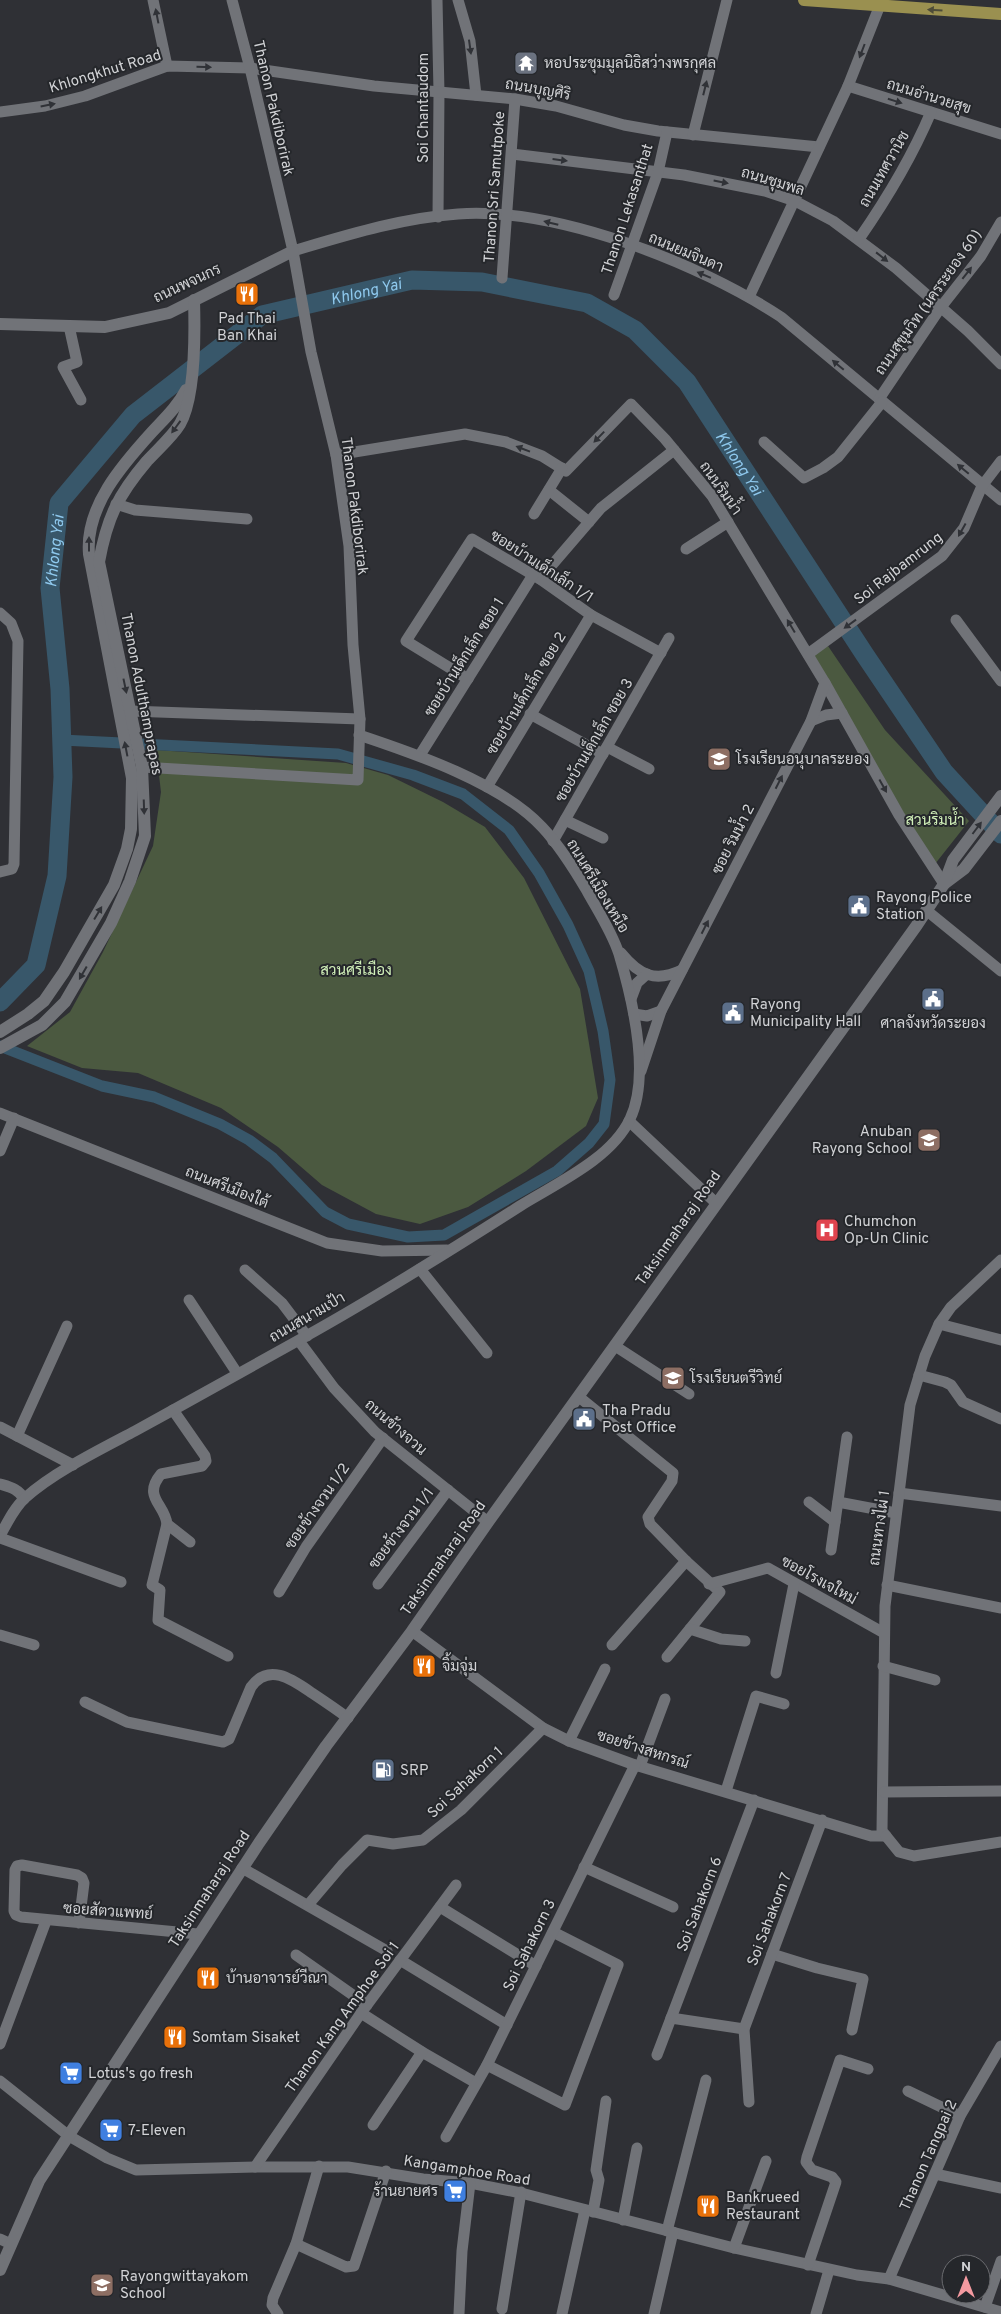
<svg xmlns="http://www.w3.org/2000/svg" width="1001" height="2314" viewBox="0 0 1001 2314" font-family="Overpass,Sarabun,sans-serif">
<style>
.green{fill:#4b5940}
.lines{fill:none;stroke-linecap:round;stroke-linejoin:round}
.canal{stroke:#38576a;stroke-width:11}
.river{stroke:#38576a;stroke-width:19}
.street{stroke:#717378;stroke-width:11}
.secondary{stroke:#717378;stroke-width:12}
.primary{stroke:#9a9050;stroke-width:12}
.oneway{fill:#4e4c38}
.oneway2{fill:#303237}
.labels{text-anchor:middle;stroke-width:4;stroke-linejoin:round;paint-order:stroke}
.poi-label{font-size:15px;fill:#d1d2d5;stroke:#25272b;text-anchor:start}
.street-label{font-size:15px;fill:#d1d2d5;stroke:#25272b}
.park-label{font-size:15px;fill:#d1f0b9;stroke:#25272b}
.water-label{font-size:16px;font-style:italic;fill:#8ec8ed;stroke:#25272b}
</style>
<rect width="100%" height="100%" fill="#2f3035"/>
<g class="green">
<path d="M828 646 885 730 969 821 935 864 899 808 813 655Z"/>
<path d="M156 750 346 763 388 775 443 802 485 827 524 878 580 989 598 1098 586 1126 526 1171 468 1207 420 1224 376 1214 322 1185 278 1147 221 1108 138 1073 82 1068 27 1046 70 1012 103 952 153 846 161 792Z"/>
</g>
<g class="lines">
<path class="canal" d="M0 1046 102 1086 154 1097 220 1124 249 1140 273 1158 325 1212 348 1224 408 1237 444 1235 557 1171 589 1143 604 1124 610 1080 603 1031 589 971 568 925 539 873 509 830 463 794 413 775 338 754 62 740"/>
<path class="river" id="s1" d="M0 1002 36 965 57 876 63 777 60 689 50 588 59 503 133 415 262 315 412 280 482 282 587 303 635 330 687 382 865 655 944 772 1001 834"/>
<g class="street">
<path d="M153 0 167 66"/>
<path d="M437 0 439 92 438 217"/>
<path d="M458 0 470 41 476 95"/>
<path d="M848 86 1001 134"/>
<path d="M0 112 45 106 85 96 167 66 250 68 374 86 515 99 556 106 624 125 658 131 819 147"/>
<path d="M693 135 727 0"/>
<path d="M512 154 684 175 765 191 795 201 833 221 896 268 968 331 1001 364"/>
<path d="M859 239C886 200 912 157 931 112"/>
<path d="M293 251C347 235 401 218 458 214 557 207 699 263 781 317L1001 500"/>
<path d="M502 278 515 99"/>
<path d="M614 295 658 172 667 132"/>
<path d="M749 297 848 86 882 0"/>
<path d="M69 326 77 362 63 367 81 400"/>
<path d="M879 399 941 307 981 256 1001 222"/>
<path d="M764 442 804 478 823 468 838 457 882 402"/>
<path d="M336 455 465 434 506 442 542 456 566 471 631 404 665 439 712 496 825 683 899 815 944 884"/>
<path d="M549 490 589 522"/>
<path d="M116 504 135 510 247 519"/>
<path d="M534 514 562 468"/>
<path d="M686 549 728 522"/>
<path d="M540 579 601 508 674 450"/>
<path d="M0 613 11 623 18 641 14 864 12 869 0 872"/>
<path d="M956 620 1001 681"/>
<path d="M808 654 942 556 964 528 982 486 1001 461"/>
<path d="M468 679 406 641 472 539 540 579 591 615 661 653"/>
<path d="M130 711 360 719"/>
<path d="M530 714 603 754"/>
<path d="M811 721 826 715 842 713"/>
<path d="M607 747 649 769"/>
<path d="M420 755 533 575"/>
<path d="M142 767 358 780 360 719 353 645 349 546 336 455 311 352 293 251 250 68 232 0"/>
<path d="M487 787 591 615"/>
<path d="M565 820 603 838"/>
<path d="M553 841 669 638"/>
<path d="M926 910 1001 971"/>
<path d="M621 953C639 975 655 983 682 970"/>
<path d="M631 999 637 983 647 974"/>
<path d="M634 1014 647 1016 661 1011"/>
<path d="M641 1071 661 1011 811 721 825 683"/>
<path d="M0 1113 327 1243 382 1251 447 1250"/>
<path d="M629 1121 716 1203"/>
<path d="M0 1151 14 1118"/>
<path d="M420 1269 487 1353"/>
<path d="M245 1270 282 1303 307 1336"/>
<path d="M189 1300 237 1373"/>
<path d="M939 1324 1001 1340"/>
<path d="M299 1341 334 1388 375 1432 488 1522"/>
<path d="M615 1346 689 1394"/>
<path d="M919 1375 945 1382 951 1385 963 1402 1001 1419"/>
<path d="M579 1397 673 1473 672 1481 648 1517 650 1524 686 1561 720 1592 667 1657"/>
<path d="M173 1410 205 1456 206 1461 202 1466 161 1474C142 1497 165 1504 167 1524L152 1585 160 1590 158 1620 228 1656"/>
<path d="M0 1427 73 1465"/>
<path d="M17 1436 67 1326"/>
<path d="M0 1484C10 1487 19 1489 24 1499"/>
<path d="M899 1493 1001 1506"/>
<path d="M809 1502 835 1522"/>
<path d="M838 1502 896 1513"/>
<path d="M167 1524 190 1542"/>
<path d="M0 1536C7 1523 14 1508 25 1498 54 1472 101 1449 135 1431 190 1401 245 1370 299 1340 375 1298 448 1252 520 1206 557 1183 611 1159 630 1119 651 1075 632 998 619 954 612 932 598 911 587 891 574 869 560 846 542 827 501 783 416 754 359 735"/>
<path d="M0 1538 121 1582"/>
<path d="M831 1550 847 1437"/>
<path d="M378 1584 448 1490"/>
<path d="M709 1584 768 1568 884 1633"/>
<path d="M887 1585 1001 1608"/>
<path d="M279 1592 306 1547 383 1438"/>
<path d="M690 1629 721 1639 745 1641"/>
<path d="M412 1631 543 1728 569 1741 635 1765 871 1836H886L882 1831 885 1606 910 1405 925 1356 939 1324 951 1307 1001 1260"/>
<path d="M0 1635 34 1645"/>
<path d="M612 1645 686 1561"/>
<path d="M883 1666 935 1680"/>
<path d="M776 1673 794 1584"/>
<path d="M85 1702 127 1722 223 1742 229 1739 251 1687C269 1662 293 1680 312 1693 324 1701 336 1709 348 1718"/>
<path d="M569 1741 605 1669"/>
<path d="M640 1766 665 1699"/>
<path d="M726 1791 756 1696 784 1704"/>
<path d="M884 1792 1001 1791"/>
<path d="M886 1836 899 1852 914 1856 1001 1842"/>
<path d="M584 1867 673 1907"/>
<path d="M242 1868 387 1951"/>
<path d="M308 1905 342 1865 367 1840 393 1844 423 1840 461 1810 543 1728"/>
<path d="M440 1907 536 1966"/>
<path d="M79 1923 84 1883 82 1878 77 1875 22 1865 17 1866 15 1870 14 1911 16 1915 21 1917 198 1934"/>
<path d="M772 1954 817 1968 863 1979 852 2030"/>
<path d="M296 1955 367 2005"/>
<path d="M400 1960 507 2025"/>
<path d="M361 2013 422 2052 476 2083"/>
<path d="M671 2018 744 2029"/>
<path d="M0 2044 46 1921"/>
<path d="M657 2055 754 1800"/>
<path d="M487 2065 565 2105 618 1965 553 1932"/>
<path d="M0 2081 69 2136 107 2158 136 2170 255 2167H348L423 2179 470 2183 521 2193 734 2248 857 2275 889 2279 1001 2312"/>
<path d="M908 2091 960 2116"/>
<path d="M749 2102 744 2029 822 1820"/>
<path d="M373 2125 422 2052"/>
<path d="M446 2137 487 2065 635 1765"/>
<path d="M255 2167 361 2013 456 1885"/>
<path d="M935 2174 1001 2188"/>
<path d="M593 2212 599 2180 596 2170 606 2101"/>
<path d="M623 2220 637 2148"/>
<path d="M667 2231 706 2080"/>
<path d="M0 2239 11 2244"/>
<path d="M296 2244 346 2267 354 2266 386 2171"/>
<path d="M734 2248 766 2161"/>
<path d="M808 2265 836 2182 832 2177 812 2170 806 2162 807 2157 840 2060 868 2069"/>
<path d="M889 2279 960 2116 1001 2046"/>
<path d="M985 2307 1001 2261"/>
<path d="M502 2309 521 2192"/>
<path d="M278 2314 272 2305 273 2298 296 2244 319 2166"/>
<path d="M459 2314 462 2251 470 2183"/>
<path d="M562 2314 585 2210"/>
<path d="M654 2314 673 2232"/>
<path d="M816 2314 829 2270"/>
</g>
<g class="secondary">
<path d="M0 324 105 327 169 313 293 251"/>
<path d="M944 884 964 869 1001 821"/>
<path d="M0 1032 28 1014 44 1001 64 972 114 885 127 849 131 829 132 778 89 554C85 507 122 465 152 432 165 418 177 407 186 390"/>
<path d="M0 1048 42 1025 65 1002 111 923 130 881 145 836 142 767 99 562C107 518 118 495 147 461 158 449 172 437 180 424 196 396 195 333 194 300"/>
<path d="M0 2270 39 2181 259 1843 326 1746 412 1631 488 1522 917 925 944 884 953 860 1001 796"/>
</g>
<path class="primary" d="M804 0 1001 14"/>
</g>
<defs><path id="oneway-solid" d="M-6-.8H1V-3.2L6.5 0L1 3.2V.8H-6Z" transform="scale(1.25)"/></defs>
<use class="oneway" href="#oneway-solid" transform="translate(935 10) rotate(-176)"/>
<g class="oneway2">
<use href="#oneway-solid" transform="translate(157 16) rotate(-101)"/>
<use href="#oneway-solid" transform="translate(470 47) rotate(82)"/>
<use href="#oneway-solid" transform="translate(862 51) rotate(111)"/>
<use href="#oneway-solid" transform="translate(204 67) rotate(1)"/>
<use href="#oneway-solid" transform="translate(705 88) rotate(-76)"/>
<use href="#oneway-solid" transform="translate(895 101) rotate(18)"/>
<use href="#oneway-solid" transform="translate(48 105) rotate(-11)"/>
<use href="#oneway-solid" transform="translate(560 160) rotate(7)"/>
<use href="#oneway-solid" transform="translate(721 182) rotate(11)"/>
<use href="#oneway-solid" transform="translate(551 223) rotate(-166)"/>
<use href="#oneway-solid" transform="translate(882 257) rotate(38)"/>
<use href="#oneway-solid" transform="translate(967 273) rotate(-52)"/>
<use href="#oneway-solid" transform="translate(704 275) rotate(-157)"/>
<use href="#oneway-solid" transform="translate(838 365) rotate(-140)"/>
<use href="#oneway-solid" transform="translate(176 427) rotate(126)"/>
<use href="#oneway-solid" transform="translate(599 437) rotate(134)"/>
<use href="#oneway-solid" transform="translate(523 449) rotate(-159)"/>
<use href="#oneway-solid" transform="translate(963 469) rotate(-140)"/>
<use href="#oneway-solid" transform="translate(962 530) rotate(119)"/>
<use href="#oneway-solid" transform="translate(89 544) rotate(-90)"/>
<use href="#oneway-solid" transform="translate(850 624) rotate(144)"/>
<use href="#oneway-solid" transform="translate(791 626) rotate(-121)"/>
<use href="#oneway-solid" transform="translate(125 686) rotate(78)"/>
<use href="#oneway-solid" transform="translate(126 749) rotate(-101)"/>
<use href="#oneway-solid" transform="translate(779 782) rotate(-63)"/>
<use href="#oneway-solid" transform="translate(883 786) rotate(61)"/>
<use href="#oneway-solid" transform="translate(144 807) rotate(88)"/>
<use href="#oneway-solid" transform="translate(977 828) rotate(-53)"/>
<use href="#oneway-solid" transform="translate(98 913) rotate(-59)"/>
<use href="#oneway-solid" transform="translate(705 927) rotate(-63)"/>
<use href="#oneway-solid" transform="translate(83 973) rotate(120)"/>
</g>
<defs>
<g id="temple-square" transform="scale(1.25)"><rect x="-9" y="-9" width="18" height="18" rx="4" fill="#6b7280" stroke="#25272b"/><path d="M0-6L5-2H3V0L6.5 2.5H4V6H1.5V3h-3V6H-4V2.5H-6.5L-3 0V-2H-5Z" fill="#fff"/></g>
<g id="restaurant-square" transform="scale(1.25)"><rect x="-9" y="-9" width="18" height="18" rx="4" fill="#e8710a" stroke="#25272b"/><path d="M-5-6h1v4h1v-4h1v4h1v-4h1v5L-1.5 .5V6h-2V.5L-5-1ZM5-6V6H3V1.5H1.5Q1.5-4 5-6Z" fill="#fff"/></g>
<g id="school-square" transform="scale(1.25)"><rect x="-9" y="-9" width="18" height="18" rx="4" fill="#8d6e63" stroke="#25272b"/><path d="M0-5L7-2L0 1L-7-2ZM-4 1L0 2.5L4 1V4Q0 6-4 4Z" fill="#fff"/></g>
<g id="civic-square" transform="scale(1.25)"><rect x="-9" y="-9" width="18" height="18" rx="4" fill="#5c6f8a" stroke="#25272b"/><path d="M-.6-6.5H3V-4.5H.6V-3L4-1V1h2V6H-6V1h2V-1L-.6-3ZM-1.2 2.5V6h2.4V2.5Z" fill="#fff"/></g>
<g id="hospital-square" transform="scale(1.25)"><rect x="-9" y="-9" width="18" height="18" rx="4" fill="#e0444e" stroke="#25272b"/><path d="M-5-5h3v3.5h4V-5h3V5h-3V1.5h-4V5h-3Z" fill="#fff"/></g>
<g id="fuel-square" transform="scale(1.25)"><rect x="-9" y="-9" width="18" height="18" rx="4" fill="#5c6f8a" stroke="#25272b"/><path d="M-5.5-6h7V0h2V4h1.3V-2.5L3-4.5l.8-.8L6-3V5H2.5V1h-1V6h-7ZM-4.2-4.7v3.2H.2V-4.7Z" fill="#fff"/></g>
<g id="supermarket-square" transform="scale(1.25)"><rect x="-9" y="-9" width="18" height="18" rx="4" fill="#3f7fe0" stroke="#25272b"/><path d="M-6-5.5h2.5l.6 2H6L4.5 2H-2.5L-4.4-4H-6ZM-1.5 3.2a1.3 1.3 0 1 0 .1 0ZM3 3.2a1.3 1.3 0 1 0 .1 0Z" fill="#fff"/></g>
</defs>
<g fill-rule="evenodd">
<use href="#temple-square" x="526" y="63"/>
<use href="#restaurant-square" x="247" y="294"/>
<use href="#school-square" x="719" y="759"/>
<use href="#civic-square" x="859" y="906"/>
<use href="#civic-square" x="933" y="999"/>
<use href="#civic-square" x="733" y="1013"/>
<use href="#school-square" x="929" y="1140"/>
<use href="#hospital-square" x="827" y="1230"/>
<use href="#school-square" x="673" y="1378"/>
<use href="#civic-square" x="584" y="1419"/>
<use href="#restaurant-square" x="424" y="1666"/>
<use href="#fuel-square" x="383" y="1770"/>
<use href="#restaurant-square" x="208" y="1978"/>
<use href="#restaurant-square" x="175" y="2037"/>
<use href="#supermarket-square" x="71" y="2073"/>
<use href="#supermarket-square" x="111" y="2130"/>
<use href="#supermarket-square" x="455" y="2191"/>
<use href="#restaurant-square" x="708" y="2206"/>
<use href="#school-square" x="102" y="2285"/>
</g>
<g class="labels">
<g class="poi-label">
<text x="544" y="68">หอประชุมมูลนิธิสว่างพรกุศล</text>
<text x="247" y="323" text-anchor="middle">Pad Thai<tspan x="247" dy="17">Ban Khai</tspan></text>
<text x="736" y="764">โรงเรียนอนุบาลระยอง</text>
<text x="876" y="902">Rayong Police<tspan x="876" dy="17">Station</tspan></text>
<text x="750" y="1009">Rayong<tspan x="750" dy="17">Municipality Hall</tspan></text>
<text x="933" y="1028" text-anchor="middle">ศาลจังหวัดระยอง</text>
<text x="912" y="1136" text-anchor="end">Anuban<tspan x="912" dy="17">Rayong School</tspan></text>
<text x="844" y="1226">Chumchon<tspan x="844" dy="17">Op-Un Clinic</tspan></text>
<text x="690" y="1383">โรงเรียนตรีวิทย์</text>
<text x="602" y="1415">Tha Pradu<tspan x="602" dy="17">Post Office</tspan></text>
<text x="442" y="1671">จิ้มจุ่ม</text>
<text x="400" y="1775">SRP</text>
<text x="226" y="1983">บ้านอาจารย์วีณา</text>
<text x="192" y="2042">Somtam Sisaket</text>
<text x="88" y="2078">Lotus's go fresh</text>
<text x="128" y="2135">7-Eleven</text>
<text x="438" y="2196" text-anchor="end">ร้านยายศร</text>
<text x="726" y="2202">Bankrueed<tspan x="726" dy="17">Restaurant</tspan></text>
<text x="120" y="2281">Rayongwittayakom<tspan x="120" dy="17">School</tspan></text>
</g>
<g class="street-label">
<text transform="translate(105 71) rotate(-17)" y="5">Khlongkhut Road</text>
<text transform="translate(538 89) rotate(10)" y="5">ถนนบุญศิริ</text>
<text transform="translate(929 96) rotate(17)" y="5">ถนนอำนวยสุข</text>
<text transform="translate(274 108) rotate(77)" y="5">Thanon Pakdiborirak</text>
<text transform="translate(423 108) rotate(-90)" y="5">Soi Chantaudom</text>
<text transform="translate(884 169) rotate(-60)" y="5">ถนนเทศวานิช</text>
<text transform="translate(773 181) rotate(17)" y="5">ถนนชุมพล</text>
<text transform="translate(494 187) rotate(-86)" y="5">Thanon Sri Samutpoke</text>
<text transform="translate(627 209) rotate(-72)" y="5">Thanon Lekasanthat</text>
<text transform="translate(686 252) rotate(23)" y="5">ถนนยมจินดา</text>
<text transform="translate(187 283) rotate(-25)" y="5">ถนนพจนกร</text>
<text transform="translate(928 302) rotate(-55)" y="5">ถนนสุขุมวิท (นครระยอง 60)</text>
<text transform="translate(721 488) rotate(55)" y="5">ถนนริมน้ำ</text>
<text transform="translate(355 506) rotate(83)" y="5">Thanon Pakdiborirak</text>
<text transform="translate(542 566) rotate(33)" y="5">ซอยบ้านเด็กเล็ก 1/1</text>
<text transform="translate(898 568) rotate(-38)" y="5">Soi Rajbamrung</text>
<text transform="translate(464 657) rotate(-58)" y="5">ซอยบ้านเด็กเล็ก ซอย 1</text>
<text transform="translate(526 693) rotate(-59)" y="5">ซอยบ้านเด็กเล็ก ซอย 2</text>
<text transform="translate(142 694) rotate(79)" y="5">Thanon Adulthamprapas</text>
<text transform="translate(594 740) rotate(-60)" y="5">ซอยบ้านเด็กเล็ก ซอย 3</text>
<text transform="translate(733 839) rotate(-63)" y="5">ซอย ริมน้ำ 2</text>
<text transform="translate(598 886) rotate(59)" y="5">ถนนศรีเมืองเหนือ</text>
<text transform="translate(227 1187) rotate(22)" y="5">ถนนศรีเมืองใต้</text>
<text transform="translate(678 1228) rotate(-55)" y="5">Taksinmaharaj Road</text>
<text transform="translate(307 1317) rotate(-30)" y="5">ถนนสนามเป้า</text>
<text transform="translate(396 1427) rotate(41)" y="5">ถนนข้างจวน</text>
<text transform="translate(317 1506) rotate(-55)" y="5">ซอยข้างจวน 1/2</text>
<text transform="translate(401 1528) rotate(-53)" y="5">ซอยข้างจวน 1/1</text>
<text transform="translate(879 1528) rotate(-82)" y="5">ถนนทางไผ่ 1</text>
<text transform="translate(443 1558) rotate(-55)" y="5">Taksinmaharaj Road</text>
<text transform="translate(819 1580) rotate(29)" y="5">ซอยโรงเจใหม่</text>
<text transform="translate(643 1749) rotate(18)" y="5">ซอยข้างสหกรณ์</text>
<text transform="translate(465 1782) rotate(-43)" y="5">Soi Sahakorn 1</text>
<text transform="translate(209 1889) rotate(-57)" y="5">Taksinmaharaj Road</text>
<text transform="translate(699 1904) rotate(-69)" y="5">Soi Sahakorn 6</text>
<text transform="translate(108 1911) rotate(4)" y="5">ซอยสัตวแพทย์</text>
<text transform="translate(769 1919) rotate(-69)" y="5">Soi Sahakorn 7</text>
<text transform="translate(529 1945) rotate(-64)" y="5">Soi Sahakorn 3</text>
<text transform="translate(342 2017) rotate(-54)" y="5">Thanon Kang Amphoe Soi 1</text>
<text transform="translate(928 2155) rotate(-66)" y="5">Thanon Tangpai 2</text>
<text transform="translate(467 2170) rotate(9)" y="5">Kangamphoe Road</text>
</g>
<g class="park-label">
<text x="935" y="825">สวนริมน้ำ</text>
<text x="356" y="975">สวนศรีเมือง</text>
</g>
<g class="water-label">
<text dy="6" stroke="none"><textPath href="#s1" startOffset="902">Khlong Yai</textPath></text>
<text dy="6" stroke="none"><textPath href="#s1" startOffset="1352">Khlong Yai</textPath></text>
<text dy="6" stroke="none"><textPath href="#s1" startOffset="469">Khlong Yai</textPath></text>
</g>
</g>
<g transform="translate(966 2279)"><circle r="24" fill="#25272b" stroke="#6a6b6f"/>
<path d="M0-4L9 19L0 12L-9 19Z" fill="#f49aa0"/>
<text y="-8" font-size="14" font-weight="bold" text-anchor="middle" fill="#d1d2d5">N</text>
</g>
</svg>
